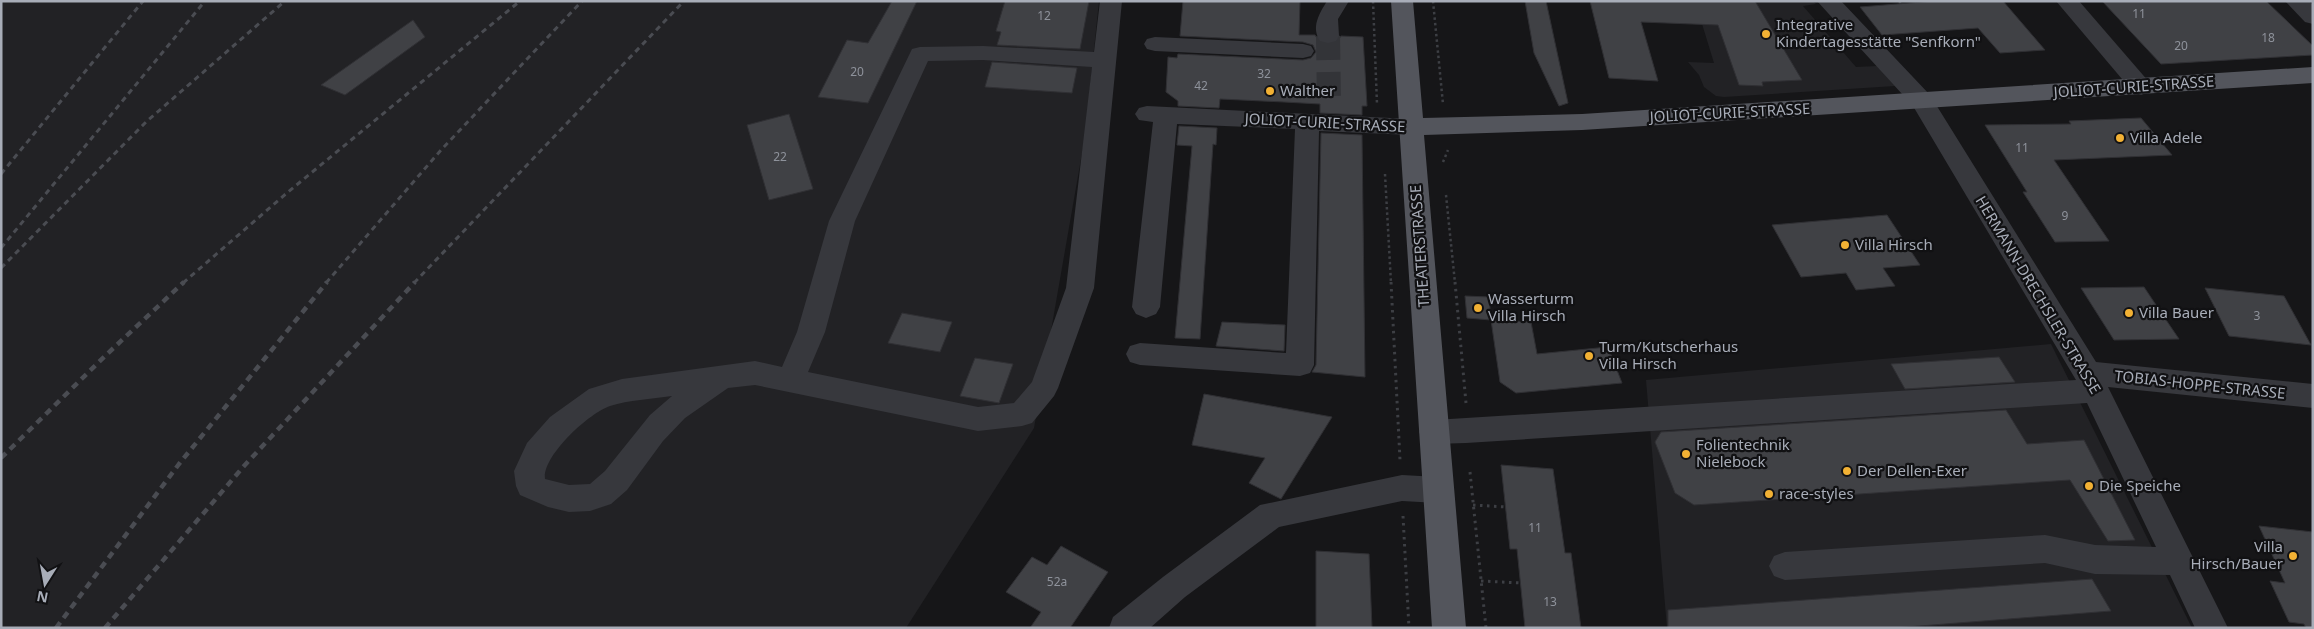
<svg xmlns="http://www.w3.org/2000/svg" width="2314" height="629" viewBox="0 0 2314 629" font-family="'Noto Sans',sans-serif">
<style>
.built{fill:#222225}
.building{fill:#404145;stroke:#303034}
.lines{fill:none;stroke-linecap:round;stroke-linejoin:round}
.minor-tunnel{stroke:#333438;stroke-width:24;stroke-dasharray:24 12;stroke-linecap:butt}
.path-far1{stroke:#3d3f44;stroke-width:2.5;stroke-dasharray:2.5 3;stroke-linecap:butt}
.path{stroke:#3d3f44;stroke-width:3;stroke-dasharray:2.5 4.5;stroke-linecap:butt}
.minor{fill:#37383d;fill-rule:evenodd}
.major{fill:#53555c;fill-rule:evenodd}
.rail-far1{stroke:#4a4c52;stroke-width:3;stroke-dasharray:5.5 4.5;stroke-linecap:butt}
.rail{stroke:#4a4c52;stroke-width:4.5;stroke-dasharray:7 5.5;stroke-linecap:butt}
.poi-dot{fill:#f2b134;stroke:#111113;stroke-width:2}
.labels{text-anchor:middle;stroke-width:4.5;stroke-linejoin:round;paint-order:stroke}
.number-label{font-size:12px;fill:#8e929b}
.poi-label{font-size:15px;fill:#a8adb8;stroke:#111113;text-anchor:start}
.street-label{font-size:15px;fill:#a8adb8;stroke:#111113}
</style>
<rect width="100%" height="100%" fill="#161618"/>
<g class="built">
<path d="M1 1H1099L1085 136 1034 428 906 628H1Z"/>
<path d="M1695 1H1813L1816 4 1803 6 1856 67 1877 66 1895 86 1724 97 1716 96 1704 87 1699 75 1688 62 1714 63Z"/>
<path d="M2051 344 2192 628H1667L1646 380Z"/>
</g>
<g class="building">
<path d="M892 1H917L868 103 818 97 847 40 868 43Z"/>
<path d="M1005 1H1089L1080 49 997 45 1001 32 996 31Z"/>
<path d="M1183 1H1300L1299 35H1315L1320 43 1328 45 1336 43 1341 36 1363 37 1367 106H1362V115L1320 113V104L1284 102 1220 99 1219 108 1178 106V101L1166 92 1168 57 1177 58 1178 54 1303 60 1311 58 1316 52 1313 45 1303 42 1180 36Z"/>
<path d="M1525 1H1546L1568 103 1559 106 1534 53Z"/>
<path d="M1590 1H1755L1802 80 1762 82 1763 86 1739 85 1718 25 1641 22 1658 81 1609 78Z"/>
<path d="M1934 1H2003L2045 50 2000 53 1978 28 1882 35 1860 7Z"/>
<path d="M2102 1H2266L2313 46V55L2161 64Z"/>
<path d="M413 20 425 37 345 95 321 85Z"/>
<path d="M992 62 1077 68 1072 93 985 87Z"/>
<path d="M789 114 813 189 769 200 747 125Z"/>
<path d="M2141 118 2172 155 2054 160 2109 241 2055 242 2023 192H2027L1985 125 2071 124 2069 121Z"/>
<path d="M1179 126 1217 128 1216 145 1213 144 1200 339 1175 338 1192 146 1177 145Z"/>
<path d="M1321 133 1362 135 1365 377 1312 372 1316 365Z"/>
<path d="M1887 215 1920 265 1883 268 1895 286 1856 290 1846 273 1801 277 1772 225Z"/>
<path d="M2144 287 2160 311 2179 339 2114 340 2081 288Z"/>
<path d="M2205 288 2284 296 2311 345 2229 336Z"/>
<path d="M1465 296 1489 297 1491 320 1467 318Z"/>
<path d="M902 313 952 322 940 352 888 343Z"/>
<path d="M1491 320 1531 322 1537 354 1608 347 1622 383 1516 393 1500 382Z"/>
<path d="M1222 322 1285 325 1284 351 1216 346Z"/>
<path d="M1999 357 2015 382 1905 389 1891 364Z"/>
<path d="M975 358 1013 364 999 403 960 396Z"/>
<path d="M1204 394 1332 417 1281 499 1249 483 1265 458 1192 445Z"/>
<path d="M2006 410 2027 444 2084 440 2135 540 2108 541 2070 480 1694 505 1675 493 1655 442 1661 432Z"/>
<path d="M1501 465 1553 469 1565 553H1571L1581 628H1525L1517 549H1510Z"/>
<path d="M2259 526 2313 532V628H2306L2304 624 2289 622 2270 581 2285 583Z"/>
<path d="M1061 546 1108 572 1070 628H1030L1041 612 1006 592 1032 557 1047 565Z"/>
<path d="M1316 551 1369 554 1372 628H1316Z"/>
<path d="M2092 579 2111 611 1894 628H1668V610Z"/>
</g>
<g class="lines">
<path class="minor-tunnel" d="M1328 36 1329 104"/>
<g class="path-far1">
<path d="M1373 1 1377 104"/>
<path d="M1433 1 1443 104"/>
<path d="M1899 1 1902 4"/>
<path d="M1443 162 1448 150"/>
<path d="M1385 174 1391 283"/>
<path d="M1446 195 1455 283"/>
</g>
<g class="path">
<path d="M1391 282 1400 460"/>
<path d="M1455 282 1466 403"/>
<path d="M1470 472 1486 628"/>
<path d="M1473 505 1506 507"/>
<path d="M1403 516 1409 628"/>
<path d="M1481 581 1521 583"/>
</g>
<g class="minor">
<path d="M1100 1H1122L1094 288 1058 388 1054 396 1032 423 1022 426 978 431 755 385 728 388 685 418 663 441 627 490 611 504 590 511 569 512 548 507 520 495 516 486 514 471 527 443 550 417 589 389 622 379 755 361 782 367 797 332 829 221 912 49 920 47 983 46 1094 52ZM983 60 1092 67 1066 288 1032 382 1014 403 978 407 808 372 825 332 855 221 928 61ZM672 396 650 415 605 471 590 484 569 485 545 479C542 456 589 413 610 406 629 400 651 399 672 396Z"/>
<path d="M1327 1H1349L1338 19 1339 36 1336 41 1328 43 1320 41C1311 27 1319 14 1327 1Z"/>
<path d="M1817 1H1841L1930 95 2096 362 2313 384V408L2108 387 2228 628H2195L2170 575 2095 574 2045 563 1785 580 1774 576 1769 566 1774 556 1785 552 2045 535 2095 545 2156 547 2087 403 1466 443 1434 444 1424 441 1419 432 1424 423 1434 420 2076 380 1913 106Z"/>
<path d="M2056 1H2079L2149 82 2153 87 2149 92 2141 95 2133 92Z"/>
<path d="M2285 1H2309L2313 5V24L2305 22Z"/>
<path d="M1155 37 1303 44 1311 46 1314 51 1311 56 1303 58 1155 51 1147 49 1144 44 1147 39Z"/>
<path d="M1147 106 1411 119 1420 121 1423 127 1420 133 1411 135 1319 131 1314 365 1310 373 1300 376 1140 365 1130 362 1126 354 1130 346 1140 343 1286 353 1295 129 1177 124 1160 307 1156 314 1146 318 1136 314 1132 307 1153 122 1139 120 1135 114 1139 108Z"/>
<path d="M1402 475 1438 477 1449 481 1453 490 1449 499 1438 503 1402 501 1279 527 1185 597 1150 628H1109L1113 617 1163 577 1260 505Z"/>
</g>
<path class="major" d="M1391 1H1413L1423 118 1582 114 2313 67V83L1582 130 1424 135 1466 628H1432Z"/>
<g class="rail-far1">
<path d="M1 174 143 1"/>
<path d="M1 248 205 1"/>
<path d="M1 268 146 122 285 1"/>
<path d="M183 283 288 192 520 1"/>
<path d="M326 283 441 150 582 1"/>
<path d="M414 283 684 1"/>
</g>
<g class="rail">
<path d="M1 458 105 356 184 282"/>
<path d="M56 628 179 464 327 282"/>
<path d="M105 628 244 466 415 282"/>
</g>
</g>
<g class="poi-dot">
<circle cx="1766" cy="34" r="5"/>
<circle cx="1270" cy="91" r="5"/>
<circle cx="2120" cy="138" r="5"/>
<circle cx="1845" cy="245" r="5"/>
<circle cx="1478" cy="308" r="5"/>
<circle cx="2129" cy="313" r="5"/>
<circle cx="1589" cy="356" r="5"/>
<circle cx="1686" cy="454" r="5"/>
<circle cx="1847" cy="471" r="5"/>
<circle cx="2089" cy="486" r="5"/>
<circle cx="1769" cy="494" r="5"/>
<circle cx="2293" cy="556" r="5"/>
</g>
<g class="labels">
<g class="number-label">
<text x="2139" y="18">11</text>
<text x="1044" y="20">12</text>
<text x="2268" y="42">18</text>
<text x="2181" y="50">20</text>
<text x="857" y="76">20</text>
<text x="1264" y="78">32</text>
<text x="1201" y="90">42</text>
<text x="2022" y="152">11</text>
<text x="780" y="161">22</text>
<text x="2065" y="220">9</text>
<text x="2257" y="320">3</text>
<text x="1535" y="532">11</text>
<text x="1057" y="586">52a</text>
<text x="1550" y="606">13</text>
</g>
<g class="poi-label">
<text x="1776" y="30">Integrative<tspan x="1776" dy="17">Kindertagesstätte "Senfkorn"</tspan></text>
<text x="1280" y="96">Walther</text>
<text x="2130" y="143">Villa Adele</text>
<text x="1855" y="250">Villa Hirsch</text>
<text x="1488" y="304">Wasserturm<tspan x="1488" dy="17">Villa Hirsch</tspan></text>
<text x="2139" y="318">Villa Bauer</text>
<text x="1599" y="352">Turm/Kutscherhaus<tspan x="1599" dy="17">Villa Hirsch</tspan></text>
<text x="1696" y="450">Folientechnik<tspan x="1696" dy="17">Nielebock</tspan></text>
<text x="1857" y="476">Der Dellen-Exer</text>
<text x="2099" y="491">Die Speiche</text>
<text x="1779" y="499">race-styles</text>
<text x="2283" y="552" text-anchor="end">Villa<tspan x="2283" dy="17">Hirsch/Bauer</tspan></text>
</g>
<g class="street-label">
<text transform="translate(2134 87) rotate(-4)" y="5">JOLIOT-CURIE-STRASSE</text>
<text transform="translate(1730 113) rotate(-3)" y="5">JOLIOT-CURIE-STRASSE</text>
<text transform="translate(1325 123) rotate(3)" y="5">JOLIOT-CURIE-STRASSE</text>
<text transform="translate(1420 246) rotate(-94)" y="5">THEATERSTRASSE</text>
<text transform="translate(2038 295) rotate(59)" y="5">HERMANN-DRECHSLER-STRASSE</text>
<text transform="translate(2200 385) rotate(6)" y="5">TOBIAS-HOPPE-STRASSE</text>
</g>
</g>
<rect width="2314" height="629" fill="none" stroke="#a8adb8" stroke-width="5"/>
<g transform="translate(45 584) rotate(191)" stroke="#111113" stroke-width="4" paint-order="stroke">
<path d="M0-4L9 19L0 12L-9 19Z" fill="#a8adb8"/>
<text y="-8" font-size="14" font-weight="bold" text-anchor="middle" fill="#a8adb8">N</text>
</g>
</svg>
